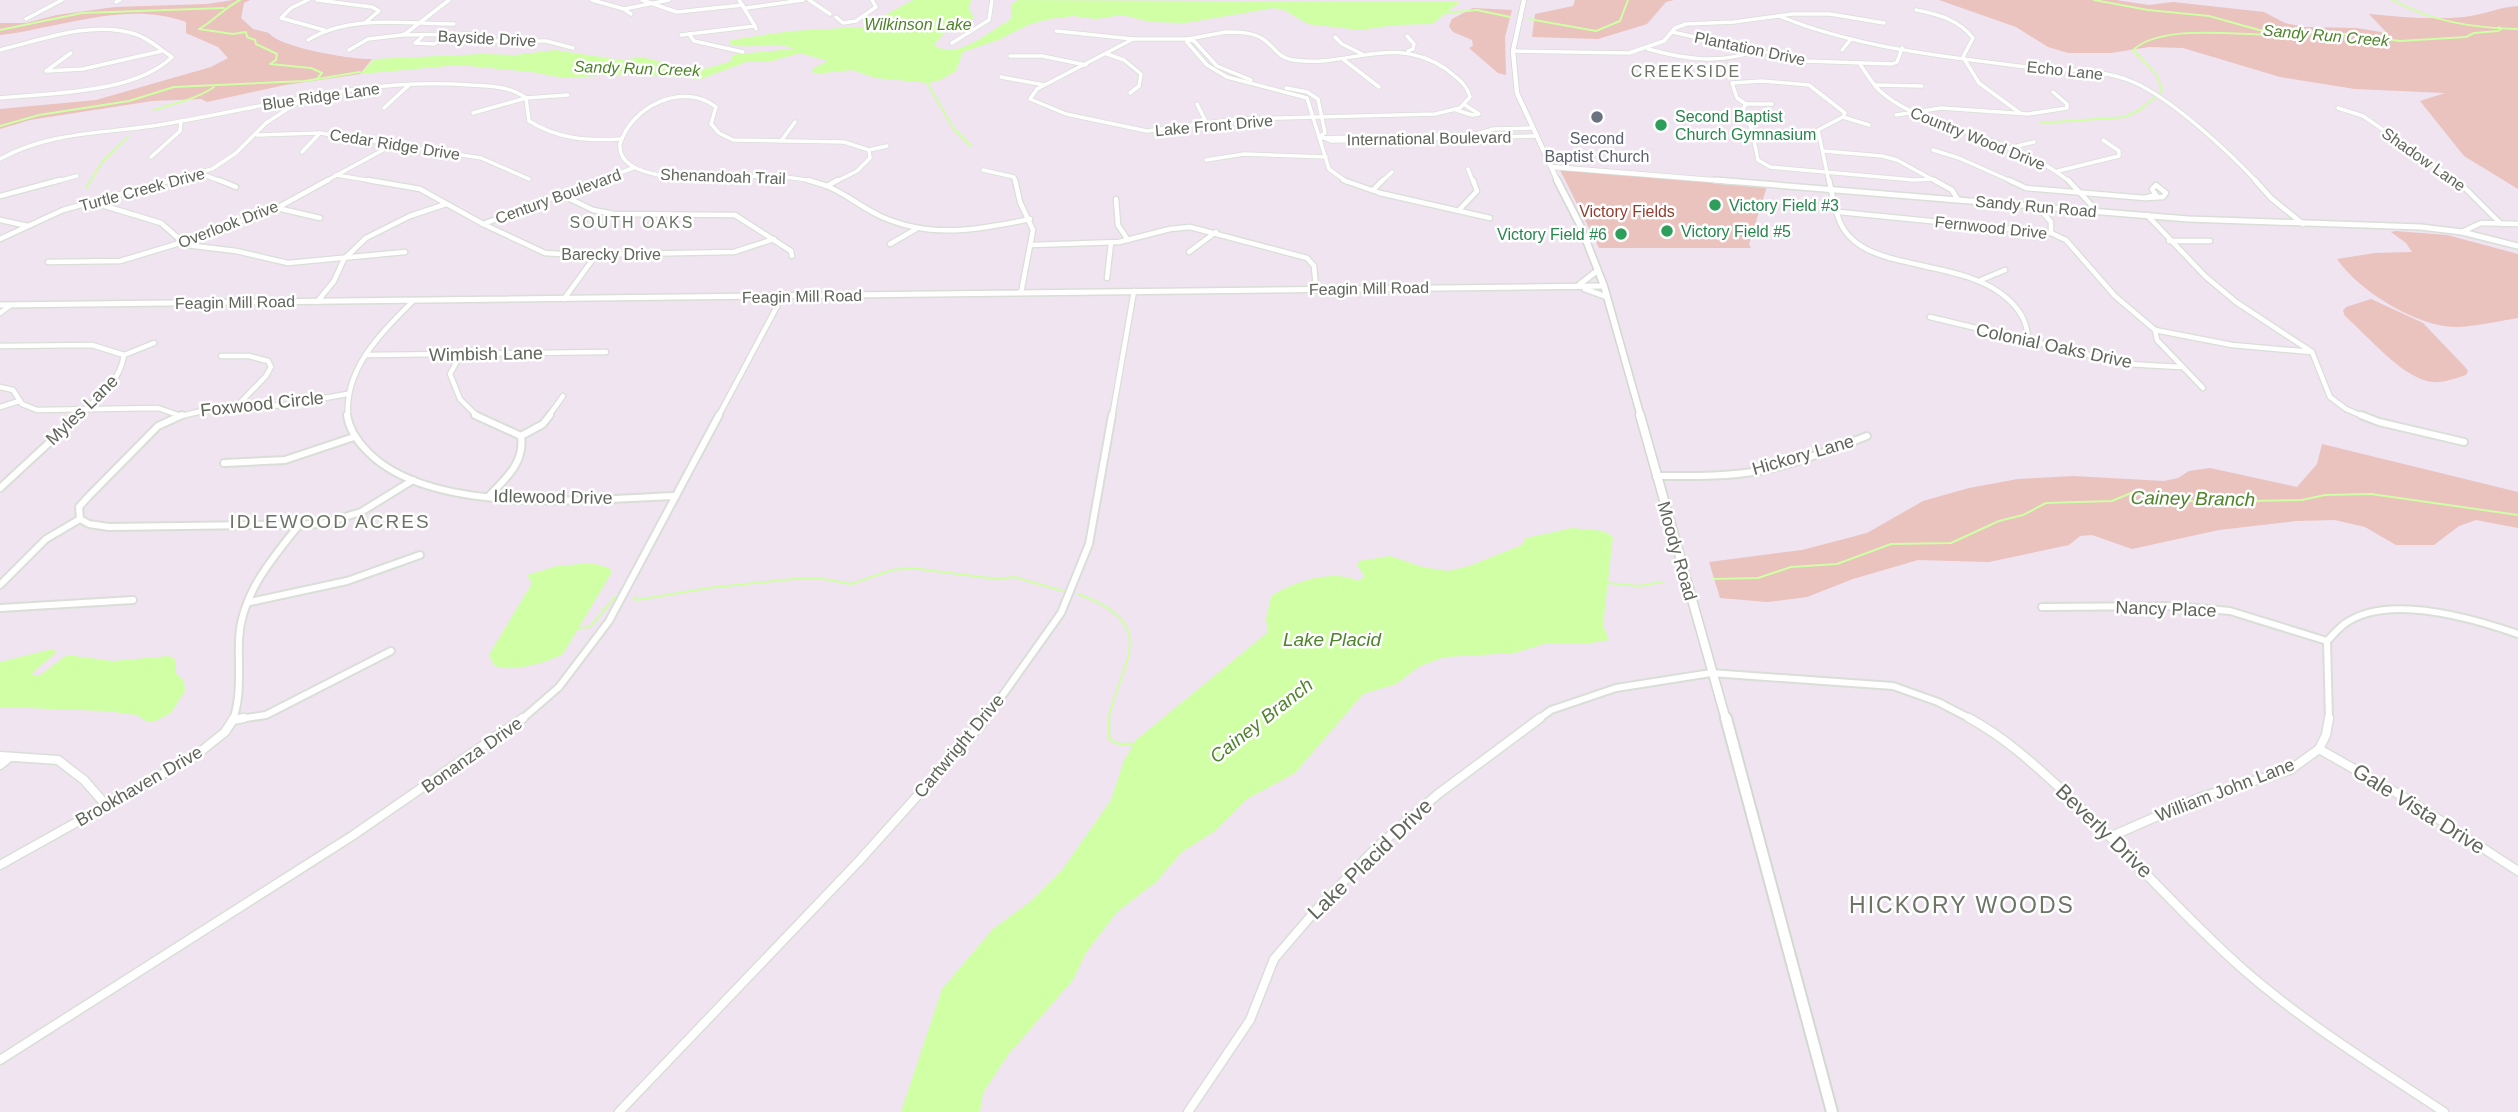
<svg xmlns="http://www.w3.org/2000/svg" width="2518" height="1112" viewBox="0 0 2518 1112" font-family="Helvetica,sans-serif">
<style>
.green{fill:#eac2be}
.water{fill:#d0ffa5}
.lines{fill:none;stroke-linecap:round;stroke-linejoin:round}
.stream-far1{stroke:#d0ffa5;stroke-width:2}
.stream{stroke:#d0ffa5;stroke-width:2.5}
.minor-far3-casing{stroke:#d9dfd7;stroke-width:5}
.minor-far2-casing{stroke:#d9dfd7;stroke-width:7}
.minor-far1-casing{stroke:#d9dfd7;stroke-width:10}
.minor-casing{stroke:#d9dfd7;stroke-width:11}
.tertiary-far1-casing{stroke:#d9dfd7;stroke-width:6}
.tertiary-casing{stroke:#d9dfd7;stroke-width:8}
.secondary-far3-casing{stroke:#d2d9cf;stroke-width:6}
.secondary-far2-casing{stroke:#d2d9cf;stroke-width:9}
.secondary-far1-casing{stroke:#d2d9cf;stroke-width:11}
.secondary-casing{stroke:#d2d9cf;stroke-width:14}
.minor-far3{stroke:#fff;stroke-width:3.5}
.minor-far2{stroke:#fff;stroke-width:4.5}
.minor-far1{stroke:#fff;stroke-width:6}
.minor{stroke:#fff;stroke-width:8}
.tertiary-far1{stroke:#fff;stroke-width:4.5}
.tertiary{stroke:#fff;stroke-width:5}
.secondary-far3{stroke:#fff;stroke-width:4.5}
.secondary-far2{stroke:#fff;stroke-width:6}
.secondary-far1{stroke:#fff;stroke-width:8}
.secondary{stroke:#fff;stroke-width:10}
.worship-dot{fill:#6b7280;stroke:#fff;stroke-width:2.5}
.leisure-dot{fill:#2e9e5b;stroke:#fff;stroke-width:2.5}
.labels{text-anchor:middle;stroke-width:5;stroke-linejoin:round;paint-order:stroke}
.far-water-label{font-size:16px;font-style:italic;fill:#4e842a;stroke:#fff}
.far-street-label{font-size:16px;fill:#60665c;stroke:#fff}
.far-neighbourhood-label{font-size:16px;letter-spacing:2px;fill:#6d7468;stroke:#fff}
.far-leisure-label{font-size:16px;fill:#27864d;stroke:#fff;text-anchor:start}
.far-worship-label{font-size:16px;fill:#5b616d;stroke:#fff}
.far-park-label{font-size:16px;fill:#933c2e;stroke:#fff}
.street-label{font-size:18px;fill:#60665c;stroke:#fff}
.water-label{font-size:19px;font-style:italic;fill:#4e842a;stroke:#fff}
.neighbourhood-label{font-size:19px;letter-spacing:2px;fill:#6d7468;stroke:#fff}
.near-street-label{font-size:21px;fill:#60665c;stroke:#fff}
.near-neighbourhood-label{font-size:23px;letter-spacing:2px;fill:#6d7468;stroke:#fff}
</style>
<rect width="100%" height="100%" fill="#efe4f0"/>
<g class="green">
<path d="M233 0H250L244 3 241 18 253 29 269 33C278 47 352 60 372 59L360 74 285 85 207 102 201 99 152 101 30 120 0 129V109L96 100 211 67 228 58 218 47 186 33V22C127 0 61 28 0 35V23H26L57 15 115 7 207 4Z"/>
<path d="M1575 0H1674L1666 2 1647 24 1598 39 1532 37 1535 14 1573 6Z"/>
<path d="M1939 0H2116L2149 5 2173 2 2264 12 2285 23 2304 27 2357 28 2387 33 2369 14C2401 17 2432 20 2464 17 2483 15 2499 7 2518 6V189L2464 156 2420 101 2445 93 2355 89 2280 77 2183 48 2149 47 2111 53H2068L2048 47 2016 27Z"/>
<path d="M1473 8 1512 10 1505 37 1506 75 1498 73 1469 48 1473 46 1472 40 1453 32 1449 26 1452 19Z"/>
<path d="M1562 169 1767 186 1749 244 1751 248H1599L1560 170Z"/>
<path d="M2395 231 2447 235 2518 254V318C2499 321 2478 326 2458 327 2418 328 2359 291 2337 259L2375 253 2412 252 2406 243 2391 232Z"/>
<path d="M2371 299 2423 323 2465 367 2468 371 2466 375C2456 378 2444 383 2433 382 2404 380 2367 335 2345 316L2343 311 2346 307Z"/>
<path d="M2322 444 2518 492V528L2476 520 2459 526 2434 545H2396L2365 527 2335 520 2296 521 2219 530 2132 549 2092 535 2080 536 2069 545 1989 562 1918 560 1853 579 1807 597 1767 602 1720 598 1709 562 1802 550 1867 533 1923 501 1969 488 2018 479 2073 476 2164 481 2178 478 2189 471 2210 468 2297 487 2317 464Z"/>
</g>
<g class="water">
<path d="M913 0H971L969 9 974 18 943 34 934 45C957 61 986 33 1007 22L1011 18 1012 4 1018 0 1460 2 1432 24 1395 25 1360 30 1308 24 1284 10 1273 8 1185 23 1151 22 1122 15 1096 19 1073 16 1049 19 1028 25 998 40 963 52 956 71 940 80 929 83 876 78 852 70 814 74 812 69 828 61 800 53 772 61 746 62 701 79 633 74 564 78 532 72 459 65 360 74 374 59 482 54 515 55 555 50 621 60 642 57 697 71 732 61V56L737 54 794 49C773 39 750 51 729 44L731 40 791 31 863 27Z"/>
<path d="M1572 528 1604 531 1613 537 1603 625 1609 640 1586 644 1547 643 1515 653 1445 657 1420 666 1396 684 1363 694 1295 773 1247 799 1215 831 1182 852 1156 882 1117 912 1086 953 1073 980 1008 1055 983 1093 980 1112H901L942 989 993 929 1031 901 1062 870 1111 800 1124 761 1136 740 1268 632 1266 619 1271 596C1296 581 1331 569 1359 581L1365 576 1357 566 1359 561 1390 556 1423 567 1448 571 1469 566 1522 545 1526 538Z"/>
<path d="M592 563 609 568 612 572 563 654C548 662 510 674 494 665L489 655 532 583 527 575 557 566Z"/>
<path d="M52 649 57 652 32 673 34 676 40 675 67 655 113 661 169 656 176 660V673L184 681 185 691 171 713 153 722H147L137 715 106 711 0 707V662Z"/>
</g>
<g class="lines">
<g class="stream-far1">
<path d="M240 0C224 8 215 20 199 29L233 34 246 32 247 37 255 40 256 44 277 54 276 60 270 64 311 68 322 73 317 79"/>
<path d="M2094 0 2148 10 2209 16 2259 30 2346 34 2400 41 2466 37 2474 33 2498 31 2501 29 2499 27"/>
<path d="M2393 0C2432 22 2474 28 2518 29"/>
<path d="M1446 13 1477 10 1510 17"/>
<path d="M1529 19 1596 31 1620 21 1628 0"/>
<path d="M0 30 82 13 224 8"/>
<path d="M927 83 954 129 971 146"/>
<path d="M154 110C174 103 197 99 214 87"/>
<path d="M2041 123 2125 117 2141 109 2162 91 2157 75 2133 50C2165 21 2246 38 2288 34"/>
<path d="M0 126 39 115 129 101 174 87 305 81 360 72"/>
<path d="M86 188 103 161 128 137"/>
<path d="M1712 579 1758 578 1791 567 1837 564 1891 544 1951 543 1999 521 2023 515 2046 503 2112 501 2131 493 2198 502 2302 500 2325 495 2371 494 2518 515"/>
<path d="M1608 583 1638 586 1662 582"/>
<path d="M1078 594C1162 624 1122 660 1108 720"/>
<path d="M634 596 636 600 708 588 793 579 819 578 851 584 892 570 912 568 997 579 1014 577 1063 591"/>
<path d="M578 628 590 627 615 597"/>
</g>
<path class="stream" d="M1109 718V739L1119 744H1133"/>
<g class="minor-far3-casing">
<g id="minor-far3">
<path d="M308 0 291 8 281 18 324 30"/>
<path d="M317 0 372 7 379 11 366 22"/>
<path d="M592 0 624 9 631 14"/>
<path d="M642 0 677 12 743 5"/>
<path d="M739 0 755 26"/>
<path d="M809 0 830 14"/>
<path d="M116 2 120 0"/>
<path d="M746 8 803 0"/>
<path d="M624 9 669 0"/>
<path d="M1916 10C1938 14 1959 20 1973 38L1963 57 1979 83 2020 113"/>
<path d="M1779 16C1857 48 1946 57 2028 67 2062 71 2102 68 2133 82 2171 98 2229 152 2257 182"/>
<path d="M836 17 843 23 856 21 876 7 872 0"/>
<path d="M26 19 62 0"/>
<path d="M1056 31 1133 39"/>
<path d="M1226 32C1238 32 1252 32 1263 39 1275 47 1278 58 1293 60 1351 68 1391 33 1446 69 1456 77 1467 84 1470 97L1460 108 1435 114 1237 119 1147 131 1066 114 1030 99 1037 89 1133 39H1188Z"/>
<path d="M1672 32 1805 61 1892 64 1897 62 1902 48"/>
<path d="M405 34 402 35 473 34 495 41H546L573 48"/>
<path d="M405 34 449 0"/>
<path d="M689 34 694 41 743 52"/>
<path d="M681 35 755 26 756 29"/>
<path d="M1407 36 1414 44 1413 49 1408 51"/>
<path d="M422 37 415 43 434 44 450 35"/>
<path d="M1335 37 1342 44 1364 55"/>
<path d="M1188 39 1187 42 1207 65 1227 77 1307 98 1329 169 1347 182"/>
<path d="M308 40C350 14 406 24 454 24"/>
<path d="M1189 40 1194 41 1217 66 1251 80"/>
<path d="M952 43 989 20 992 0"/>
<path d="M1648 49C1684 59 1721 65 1757 50"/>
<path d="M0 50C41 40 92 20 135 34 148 38 160 49 172 57 134 94 50 93 0 98"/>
<path d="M349 50 368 39 402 35"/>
<path d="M1842 50 1851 39"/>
<path d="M1513 51 1629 53 1664 41 1675 28 1686 24 1734 22 1792 14H1830L1884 23"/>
<path d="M71 53 46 71 83 69 162 51"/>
<path d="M1107 54 1124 60 1141 74 1139 86 1130 93"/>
<path d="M1010 56H1042L1086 65"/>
<path d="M1344 60 1379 87"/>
<path d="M1860 64C1866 73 1872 83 1879 90 1899 109 1927 118 1952 127 1993 141 2036 154 2070 182"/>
<path d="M1001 77 1044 85"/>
<path d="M1875 85 1922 86"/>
<path d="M1286 88 1307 92 1318 99 1325 133 1320 136"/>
<path d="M1197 104 1206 122"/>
<path d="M1746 104 1737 98 1732 83 1762 81 1809 85 1845 113 1843 117 1818 130 1829 182"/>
<path d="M1746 104 1743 109 1752 130 1758 160 1770 167 1914 180 1933 179"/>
<path d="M1746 104H1772"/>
<path d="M384 108 409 85"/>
<path d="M2338 108 2363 116 2459 182"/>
<path d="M1456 110 1472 115 1479 114 1465 105"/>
<path d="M473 113 526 98 568 95"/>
<path d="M1896 115 1941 108 2028 114 2067 108V104L2053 92"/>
<path d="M1843 117 1869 125"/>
<path d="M257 135 320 133 481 158 529 179"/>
<path d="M1320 138 1476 134 1494 129 1531 128"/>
<path d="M1324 138 1331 141 1535 136"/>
<path d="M781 141 795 122"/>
<path d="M2009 148 2034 142"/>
<path d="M869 150 887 146"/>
<path d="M1933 150 1959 158 2013 182"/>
<path d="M1823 151 1882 156 1897 160 1937 182"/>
<path d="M302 152 320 133"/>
<path d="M151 157 180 131 181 121"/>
<path d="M0 159C53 130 108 134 165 124 267 107 366 77 470 85 489 86 510 86 526 98L529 121C558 139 587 141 621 139"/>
<path d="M1206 160 1244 154 1326 157"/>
<path d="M1468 169 1473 182"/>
<path d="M983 170 1014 177 1015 182"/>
<path d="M2058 171 2119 156V151L2103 140"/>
<path d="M202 174 223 182"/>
<path d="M336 175 379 182"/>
<path d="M54 182 77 176"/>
<path d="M164 182 212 169 236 153 266 123 303 99"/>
<path d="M324 182 394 144"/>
<path d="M595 182 633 168"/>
<path d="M816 182C798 178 780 176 762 176 733 176 616 190 620 144 631 107 682 81 716 107L711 124 719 133 733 140 844 142 869 150 870 158 857 171 835 182"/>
<path d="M1381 182 1392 172"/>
</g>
</g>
<g class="minor-far2-casing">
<g id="minor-far2">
<path d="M219 180 236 187"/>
<path d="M368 180 420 189 483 224 545 253 577 255 734 252 774 239"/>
<path d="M808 180 827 186"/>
<path d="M1015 180 1020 202 1033 230 1021 293"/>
<path d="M1343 180 1380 193 1490 218"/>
<path d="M1829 180C1833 197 1836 223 1849 236 1880 271 1965 260 2008 299 2022 312 2028 324 2028 342"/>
<path d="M1934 180 1952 190 1958 200"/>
<path d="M2009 180 2026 188 2145 198"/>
<path d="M2068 180 2097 211"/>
<path d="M2255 180 2271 198 2303 224"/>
<path d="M2457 180 2501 224"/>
<path d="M2156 185 2166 193 2163 197 2145 198 2156 195 2152 189Z"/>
<path d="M827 186C846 194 861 207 880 216 930 239 978 230 1030 219"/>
<path d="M827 186 838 180"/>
<path d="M1373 190 1383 180"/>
<path d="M562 195 593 210 614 214 735 215 791 251 792 256"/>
<path d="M0 196 60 180"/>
<path d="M1116 199 1118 225 1128 240"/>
<path d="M98 201 105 206 161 223 186 245 236 251 288 263 405 252"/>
<path d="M2037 206 2051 222V233"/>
<path d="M277 208 320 218"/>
<path d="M1459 210 1477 191 1473 180"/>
<path d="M1839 212 2051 233 2066 240 2115 296 2155 330 2232 345 2312 352"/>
<path d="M2147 215 2205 276 2236 302 2312 352 2330 397 2346 409 2365 417"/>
<path d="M0 220 28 226"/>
<path d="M483 224 600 180"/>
<path d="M2462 232 2481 223 2518 224"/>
<path d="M0 239 63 210 171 180"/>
<path d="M2169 241H2210"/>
<path d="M890 244 916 229"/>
<path d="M1032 245 1119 242 1170 229 1190 227 1307 258 1314 266 1316 288"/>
<path d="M1189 252 1216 232"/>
<path d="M48 262 120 261 180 243 277 208 328 180"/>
<path d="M1107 278 1111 243"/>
<path d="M1981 280 2005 270"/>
<path d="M564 299 596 255"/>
<path d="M317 302 334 281 344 259 366 238 410 216 446 204"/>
<path d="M0 313 11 305"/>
<path d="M1930 317 2127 364 2181 367"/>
<path d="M2155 330 2157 340 2203 388"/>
<path d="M0 346 92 345 124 355C120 383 97 398 77 417"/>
<path d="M461 354 450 374 460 399 478 417"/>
<path d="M124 355 154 343"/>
<path d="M367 355 606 352"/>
<path d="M221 356H249L268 361 271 367 266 376 237 406"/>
<path d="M0 387 13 390 22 404 37 410 158 408 178 415"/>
<path d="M0 407 19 401"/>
<path d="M177 417 210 409 285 405 347 394"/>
<path d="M348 417C344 369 380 334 412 302"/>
<path d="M548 417 563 396"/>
<path d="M718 417 782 297"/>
<path d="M1112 417 1134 291"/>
</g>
</g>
<g class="minor-far1-casing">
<g id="minor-far1">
<path d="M347 415C349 429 358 442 368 452 432 517 592 499 676 496"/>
<path d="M475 415 521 436C525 463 505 479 488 497"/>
<path d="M2361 415 2379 422 2464 442"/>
<path d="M521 436 543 424 550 415"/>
<path d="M224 463 285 460 354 437"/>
<path d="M1656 476C1690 476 1725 477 1759 471 1796 464 1832 449 1867 436"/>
<path d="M0 488 79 415"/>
<path d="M80 519 89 524 109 527 321 524 361 512 413 480"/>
<path d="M80 519 79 507 87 498 158 426 182 415"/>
<path d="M0 585 46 539 80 519"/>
<path d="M250 602 347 581 420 555"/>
<path d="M2042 607 2174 606 2230 611 2327 641"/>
<path d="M0 608 133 600"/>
<path d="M233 720 266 715 391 651"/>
<path d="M233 720C242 694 238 667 239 639 241 595 272 558 299 525"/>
<path d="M521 720 559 687 609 621 719 415"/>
<path d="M985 720 1061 613 1089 544 1112 415"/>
<path d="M1537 720 1551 710 1616 688 1711 673 1893 686 1938 702 1973 720"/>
<path d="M2329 720 2327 641C2332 636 2337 630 2343 625 2386 592 2472 618 2518 634"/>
</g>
</g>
<g class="minor-casing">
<g id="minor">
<path d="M1969 718C2003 736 2034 764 2062 790 2125 848 2180 914 2244 970 2306 1024 2376 1067 2444 1112"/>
<path d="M233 720 244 718"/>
<path d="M2319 749 2409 800 2518 871"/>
<path d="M0 756 58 760 84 780 106 805"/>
<path d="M0 765 10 757"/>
<path d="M2112 836 2201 797 2290 770 2319 749 2326 735 2329 718"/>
<path d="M0 865 195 756 225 732 234 718"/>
<path d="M0 1060 352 836 523 718"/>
<path d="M619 1112 859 861 987 718"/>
<path d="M1188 1112 1250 1020 1274 959 1316 910 1376 848 1438 794 1540 718"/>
</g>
</g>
<g class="tertiary-far1-casing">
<path id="tertiary-far1" d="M1552 167 1737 182"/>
</g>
<g class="tertiary-casing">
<g id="tertiary">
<path d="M1715 180 2188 219 2421 227 2462 232 2518 246"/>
<path d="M1580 284 1598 270"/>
<path d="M1585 289 1607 297"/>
<path d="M0 305 1604 286"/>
</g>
</g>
<g class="secondary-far3-casing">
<path id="secondary-far3" d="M1524 0 1513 51 1517 93 1558 182"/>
</g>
<g class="secondary-far2-casing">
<path id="secondary-far2" d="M1557 180 1580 225 1604 286 1641 417"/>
</g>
<g class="secondary-far1-casing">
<path id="secondary-far1" d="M1640 415 1726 720"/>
</g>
<g class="secondary-casing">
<path id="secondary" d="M1726 718 1832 1112"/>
</g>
<use href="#minor-far3" class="minor-far3"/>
<use href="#minor-far2" class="minor-far2"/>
<use href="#minor-far1" class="minor-far1"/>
<use href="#minor" class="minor"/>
<use href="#tertiary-far1" class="tertiary-far1"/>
<use href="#tertiary" class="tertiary"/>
<use href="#secondary-far3" class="secondary-far3"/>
<use href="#secondary-far2" class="secondary-far2"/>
<use href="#secondary-far1" class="secondary-far1"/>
<use href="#secondary" class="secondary"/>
</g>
<circle class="worship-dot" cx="1597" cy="117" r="7"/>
<g class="leisure-dot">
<circle cx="1661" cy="125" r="7"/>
<circle cx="1715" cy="205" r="7"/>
<circle cx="1667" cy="231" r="7"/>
<circle cx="1621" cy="234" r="7"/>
</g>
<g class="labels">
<g class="far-water-label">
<text x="918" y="30">Wilkinson Lake</text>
<text transform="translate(2326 35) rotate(5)" y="6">Sandy Run Creek</text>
<text transform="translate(637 68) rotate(2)" y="6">Sandy Run Creek</text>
</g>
<g class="far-street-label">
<text transform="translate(487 38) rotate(3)" y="6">Bayside Drive</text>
<text transform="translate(1750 48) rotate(12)" y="6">Plantation Drive</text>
<text transform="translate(2065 70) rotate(6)" y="6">Echo Lane</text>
<text transform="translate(321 96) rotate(-8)" y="6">Blue Ridge Lane</text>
<text transform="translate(1214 125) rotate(-5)" y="6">Lake Front Drive</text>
<text transform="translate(1429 138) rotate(-1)" y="6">International Boulevard</text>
<text transform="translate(1978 138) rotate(22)" y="6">Country Wood Drive</text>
<text transform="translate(395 144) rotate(9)" y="6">Cedar Ridge Drive</text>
<text transform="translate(2424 159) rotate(35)" y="6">Shadow Lane</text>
<text transform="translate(723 176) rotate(2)" y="6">Shenandoah Trail</text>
<text transform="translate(142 189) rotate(-15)" y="6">Turtle Creek Drive</text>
<text transform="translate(558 196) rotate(-20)" y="6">Century Boulevard</text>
<text transform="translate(2036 206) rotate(5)" y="6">Sandy Run Road</text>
<text transform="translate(228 224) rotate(-21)" y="6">Overlook Drive</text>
<text transform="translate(1991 227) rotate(6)" y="6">Fernwood Drive</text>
<text x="611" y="260">Barecky Drive</text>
<text transform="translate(1369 288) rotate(-1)" y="6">Feagin Mill Road</text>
<text transform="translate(802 296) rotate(-1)" y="6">Feagin Mill Road</text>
<text transform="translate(235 302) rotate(-1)" y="6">Feagin Mill Road</text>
</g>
<g class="far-neighbourhood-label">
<text x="1686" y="77">CREEKSIDE</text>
<text x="632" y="228">SOUTH OAKS</text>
</g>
<g class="far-leisure-label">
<text x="1675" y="122">Second Baptist<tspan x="1675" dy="18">Church Gymnasium</tspan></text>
<text x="1729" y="211">Victory Field #3</text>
<text x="1681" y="237">Victory Field #5</text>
<text x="1607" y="240" text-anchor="end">Victory Field #6</text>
</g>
<g class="far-worship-label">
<text x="1597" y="144">Second<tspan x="1597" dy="18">Baptist Church</tspan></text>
</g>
<g class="far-park-label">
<text x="1627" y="217">Victory Fields</text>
</g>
<g class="street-label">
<text transform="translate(2054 346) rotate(12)" y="6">Colonial Oaks Drive</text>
<text transform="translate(486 354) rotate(-1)" y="6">Wimbish Lane</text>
<text transform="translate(262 404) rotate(-6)" y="6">Foxwood Circle</text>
<text transform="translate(82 410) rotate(-44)" y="6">Myles Lane</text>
<text transform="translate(1803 455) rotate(-16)" y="6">Hickory Lane</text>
<text transform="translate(553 497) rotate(1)" y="6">Idlewood Drive</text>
<text transform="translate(1677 551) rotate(74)" y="6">Moody Road</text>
<text transform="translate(2166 609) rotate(2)" y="6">Nancy Place</text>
<text transform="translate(959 746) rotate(-50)" y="6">Cartwright Drive</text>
<text transform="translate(472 755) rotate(-35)" y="6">Bonanza Drive</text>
<text transform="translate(139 786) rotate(-30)" y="6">Brookhaven Drive</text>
<text transform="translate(2225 790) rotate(-21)" y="6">William John Lane</text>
</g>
<g class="water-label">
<text transform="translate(2193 498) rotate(1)" y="7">Cainey Branch</text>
<text x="1332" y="646">Lake Placid</text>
<text transform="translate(1261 720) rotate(-38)" y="7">Cainey Branch</text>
</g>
<g class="neighbourhood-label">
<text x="330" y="528">IDLEWOOD ACRES</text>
</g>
<g class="near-street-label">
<text transform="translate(2419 809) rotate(32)" y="7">Gale Vista Drive</text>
<text transform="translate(2104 831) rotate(44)" y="7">Beverly Drive</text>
<text transform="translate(1370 859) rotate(-44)" y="7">Lake Placid Drive</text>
</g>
<g class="near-neighbourhood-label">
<text x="1962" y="913">HICKORY WOODS</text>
</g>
</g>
</svg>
